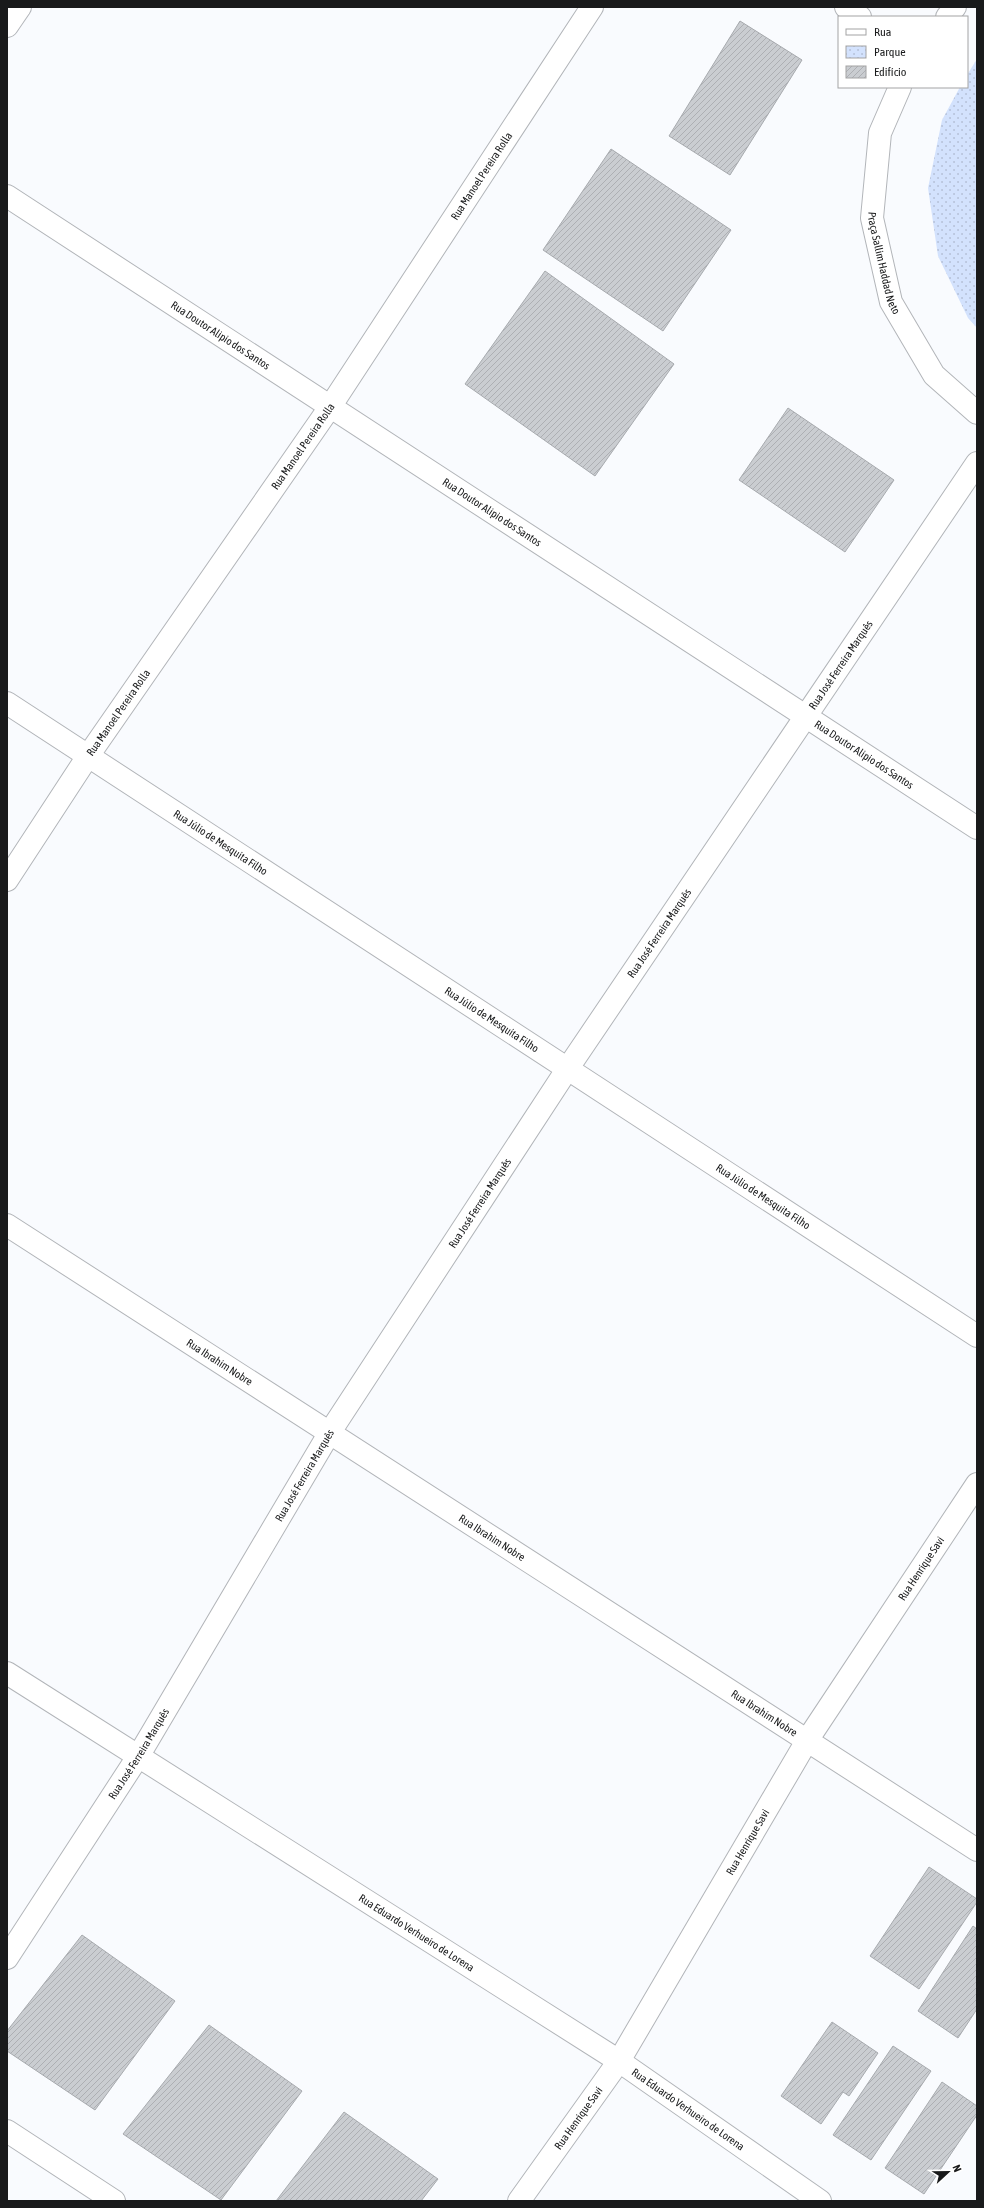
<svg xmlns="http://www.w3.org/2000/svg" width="984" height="2208" viewBox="0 0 984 2208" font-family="'Asap Condensed',sans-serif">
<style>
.park{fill:url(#park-dots)}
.building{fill:url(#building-hatch);stroke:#a7aaae}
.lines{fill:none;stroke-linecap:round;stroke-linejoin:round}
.minor-casing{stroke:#b2b5b9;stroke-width:24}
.minor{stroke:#fff;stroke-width:22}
.labels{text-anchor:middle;stroke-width:3;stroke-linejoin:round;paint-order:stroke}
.street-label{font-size:11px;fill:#191a1b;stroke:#fff}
</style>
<defs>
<pattern id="park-dots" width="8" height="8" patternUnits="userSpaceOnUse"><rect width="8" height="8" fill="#d3e2fd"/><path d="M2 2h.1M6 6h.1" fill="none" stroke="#b5c1d8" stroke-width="1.8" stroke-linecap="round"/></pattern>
<pattern id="building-hatch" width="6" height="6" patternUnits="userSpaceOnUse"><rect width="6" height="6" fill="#cacdd1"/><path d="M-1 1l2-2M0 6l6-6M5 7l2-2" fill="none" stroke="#adafb3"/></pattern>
</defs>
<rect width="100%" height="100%" fill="#f9fbfe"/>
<path class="park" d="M977 59V328L968 318 938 256 928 188 942 120 960 87H967V75Z"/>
<g class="building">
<path d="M740 21 802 60 730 175 669 136Z"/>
<path d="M611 149 731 230 663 331 543 250Z"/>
<path d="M545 271 674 364 595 476 465 384Z"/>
<path d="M788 408 894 480 845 552 739 480Z"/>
<path d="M929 1867 977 1899V1902L919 1989 870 1956Z"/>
<path d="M973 1926 977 1929V2009L958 2038 918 2011Z"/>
<path d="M82 1935 175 2001 95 2110 7 2051V2031Z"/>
<path d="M832 2022 878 2053 849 2096 843 2092 821 2124 781 2096Z"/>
<path d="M209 2025 302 2091 221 2200 123 2134Z"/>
<path d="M893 2046 931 2071 871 2160 833 2135Z"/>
<path d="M942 2082 977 2106V2115L924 2194 885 2168Z"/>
<path d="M344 2112 438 2179 421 2201H276Z"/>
</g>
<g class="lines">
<g class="minor-casing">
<g id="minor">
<path d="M846 7 860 17"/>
<path d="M947 17 955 7"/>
<path d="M7 26 20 7"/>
<path id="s1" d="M900 87 880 133 872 218 891 302 934 375 977 413"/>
<path id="s2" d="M7 196 977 828"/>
<path id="s3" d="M7 703 977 1336"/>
<path id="s4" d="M7 880 88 756 330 407 592 7"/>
<path id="s5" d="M7 1225 977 1850"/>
<path id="s6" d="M7 1673 619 2061 820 2201"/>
<path id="s7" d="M7 1958 139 1755 330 1432 568 1068 977 463"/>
<path d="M7 2131 114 2201"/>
<path id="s8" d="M519 2201 619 2061 808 1739 977 1484"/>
</g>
</g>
<use href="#minor" class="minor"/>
</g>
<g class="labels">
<g class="street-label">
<text dy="4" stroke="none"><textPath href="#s4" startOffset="849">Rua Manoel Pereira Rolla</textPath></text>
<text dy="4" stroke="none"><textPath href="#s1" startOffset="182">Praça Sallim Haddad Neto</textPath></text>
<text dy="4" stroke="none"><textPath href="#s2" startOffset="255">Rua Doutor Alipio dos Santos</textPath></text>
<text dy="4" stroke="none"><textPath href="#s4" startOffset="525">Rua Manoel Pereira Rolla</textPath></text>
<text dy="4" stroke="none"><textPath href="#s2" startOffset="579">Rua Doutor Alipio dos Santos</textPath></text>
<text dy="4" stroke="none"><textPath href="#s7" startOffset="1539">Rua José Ferreira Marquês</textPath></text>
<text dy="4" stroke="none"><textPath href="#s4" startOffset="201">Rua Manoel Pereira Rolla</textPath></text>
<text dy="4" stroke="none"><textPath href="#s2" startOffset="1023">Rua Doutor Alipio dos Santos</textPath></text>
<text dy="4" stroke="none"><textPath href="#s3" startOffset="255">Rua Júlio de Mesquita Filho</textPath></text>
<text dy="4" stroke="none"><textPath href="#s7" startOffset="1215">Rua José Ferreira Marquês</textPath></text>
<text dy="4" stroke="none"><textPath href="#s3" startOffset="579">Rua Júlio de Mesquita Filho</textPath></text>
<text dy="4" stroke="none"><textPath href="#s3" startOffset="903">Rua Júlio de Mesquita Filho</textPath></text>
<text dy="4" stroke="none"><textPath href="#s7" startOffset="891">Rua José Ferreira Marquês</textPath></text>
<text dy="4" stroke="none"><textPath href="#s5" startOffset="253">Rua Ibrahim Nobre</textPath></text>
<text dy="4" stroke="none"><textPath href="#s7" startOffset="567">Rua José Ferreira Marquês</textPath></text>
<text dy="4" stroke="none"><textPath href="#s5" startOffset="577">Rua Ibrahim Nobre</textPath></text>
<text dy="4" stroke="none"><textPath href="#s8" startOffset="750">Rua Henrique Savi</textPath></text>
<text dy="4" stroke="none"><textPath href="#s5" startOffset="901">Rua Ibrahim Nobre</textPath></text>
<text dy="4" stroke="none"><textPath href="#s7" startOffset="243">Rua José Ferreira Marquês</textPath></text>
<text dy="4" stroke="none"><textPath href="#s8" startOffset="426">Rua Henrique Savi</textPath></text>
<text dy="4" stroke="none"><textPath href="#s6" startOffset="485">Rua Eduardo Verhueiro de Lorena</textPath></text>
<text dy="4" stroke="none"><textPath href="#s6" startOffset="809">Rua Eduardo Verhueiro de Lorena</textPath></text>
<text dy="4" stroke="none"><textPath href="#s8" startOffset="102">Rua Henrique Savi</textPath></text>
</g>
</g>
<rect width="984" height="2208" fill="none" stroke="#191a1b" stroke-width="16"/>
<rect x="838" y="16" width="130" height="72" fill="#ffffff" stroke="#a3a3a4"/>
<rect x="846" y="29" width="20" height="6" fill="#ffffff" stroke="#a3a3a4"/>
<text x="874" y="36" font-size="12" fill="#191a1b">Rua</text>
<rect x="846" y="46" width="20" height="12" fill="url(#park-dots)" stroke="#a3a3a4"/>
<text x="874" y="56" font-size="12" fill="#191a1b">Parque</text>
<rect x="846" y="66" width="20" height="12" fill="url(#building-hatch)" stroke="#a3a3a4"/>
<text x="874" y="76" font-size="12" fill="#191a1b">Edifício</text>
<g transform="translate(948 2172) rotate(68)" stroke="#ffffff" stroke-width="3" paint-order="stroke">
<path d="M0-3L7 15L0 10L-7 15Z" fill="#191a1b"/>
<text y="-6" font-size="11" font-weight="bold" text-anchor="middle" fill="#191a1b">N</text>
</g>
</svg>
